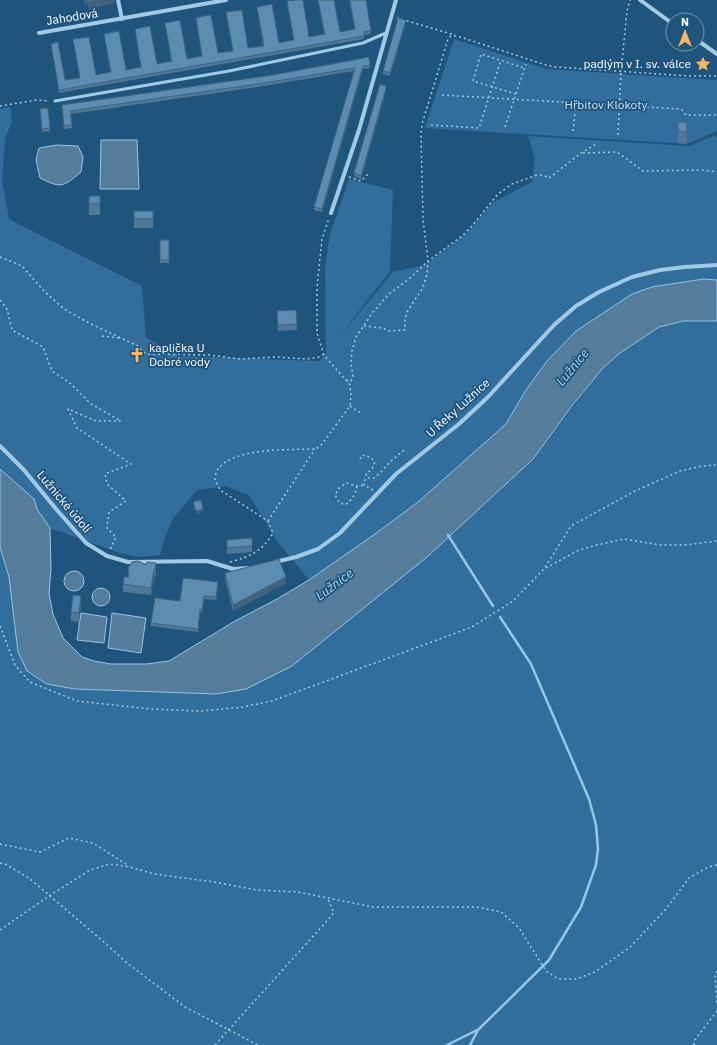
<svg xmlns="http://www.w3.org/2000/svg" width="717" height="1045" viewBox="0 0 717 1045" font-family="'IBM Plex Sans',sans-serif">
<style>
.green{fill:#316e9b}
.water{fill:#557c9a;stroke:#95c6e9}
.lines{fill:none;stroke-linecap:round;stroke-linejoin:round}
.stream{stroke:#95c6e9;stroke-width:2.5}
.path{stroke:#a1cae7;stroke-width:1.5;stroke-dasharray:2 3;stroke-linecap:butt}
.lane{stroke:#a1cae7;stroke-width:3}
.street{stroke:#a1cae7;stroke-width:4}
.wall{fill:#4f7898}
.shaded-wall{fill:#40627c}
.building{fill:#5c8cb1;stroke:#40627c}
.labels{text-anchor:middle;stroke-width:3.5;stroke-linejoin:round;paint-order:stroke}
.street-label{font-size:12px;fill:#fff;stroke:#1f547d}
.poi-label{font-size:12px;fill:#fff;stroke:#1f547d;text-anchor:end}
.park-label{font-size:12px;fill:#c5e1f6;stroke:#1f547d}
.water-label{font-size:13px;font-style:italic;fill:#acd3ef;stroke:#1f547d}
</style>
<rect width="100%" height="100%" fill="#1f547d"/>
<g class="green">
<path d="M454 39 546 69 717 80V131L687 144 425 128Z"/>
<path d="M10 107 12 122 5 138 2 180 9 219 142 286 146 338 180 356 320 361 326 353 325 268 330 234 349 179 393 190 390 271 339 337 393 272 425 265 468 232 492 203 532 182 535 160 528 136 689 146 715 135 717 138V280L703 279 652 287 632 294 576 331 547 361 526 390 506 424 418 502 375 534 309 580 277 541 249 495 225 486 197 490 172 520 166 535 160 555 138 557 120 553 50 528 37 509 33 499 0 469V109Z"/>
<path d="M683 321H717V1045H0V547L9 577 12 602 27 671 47 684 75 689 216 694 246 689 292 666 427 557 496 494 537 454 602 369 620 353 659 327Z"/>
</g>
<g class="water">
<path d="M101 140H137L139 189H100Z"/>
<path d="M57 145 78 146 83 157 81 172C62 188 61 188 40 178L36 160 39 148Z"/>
<path d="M703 279 717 280V321H683L659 327 620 353 602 369 572 406 533 459 427 557 292 666 246 689 216 694 75 689 47 684 27 671 18 652 9 577 0 547V469L34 499 37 509 50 528 51 569 49 594 53 614 63 638 82 657 94 661 111 664H146L169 661 235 621 277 599 309 580 375 534 418 502 506 424 526 390 547 361 576 331 632 294 652 287Z"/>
<circle cx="74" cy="581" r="10"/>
<circle cx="101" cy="597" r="9"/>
<path d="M81 613 107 617 104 643 77 640Z"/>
<path d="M112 613 146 618 141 653 108 648Z"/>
</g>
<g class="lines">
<g class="stream">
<path d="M448 535 493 606"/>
<path d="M447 1045 479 1029 549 960 581 907 596 865 598 849 596 825 589 799 531 664 500 617"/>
<path d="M470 1045 478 1030"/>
</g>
<g class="path">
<path d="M397 18 455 35"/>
<path d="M516 94 473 81 481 54 524 68"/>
<path d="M442 95 681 109 686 115H717"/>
<path d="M0 106 37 100 49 101"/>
<path d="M431 125 479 128 501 60"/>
<path d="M505 127 526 64"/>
<path d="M573 131 576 103"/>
<path d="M618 135 621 72 627 11 630 0"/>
<path d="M583 153 617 152 643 171 702 170 717 172"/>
<path d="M349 177 361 181 369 173"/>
<path d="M0 257 22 266 45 292 64 309 89 323 138 346 143 352 149 354 210 355 240 359 276 357 306 359 319 357 323 355"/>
<path d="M0 300 7 309 12 330 43 347 52 371 70 383 91 404 121 421H96L68 409 77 428 131 464 105 474 107 484 126 501 109 512 107 528 116 537 110 550"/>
<path d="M364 326 382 328 389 331 405 330V320L407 312 422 289 427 275 428 261 423 219 421 134 422 124 448 39 451 36H457L546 65 556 67 689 76H717"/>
<path d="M102 336 119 338"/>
<path d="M346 380 351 381 353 377 351 364 352 351 356 337 373 312 389 294 409 279 428 261 462 236 471 227 498 194 512 184 537 175H543L549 178 581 153 598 143"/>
<path d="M350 406 361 413"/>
<path d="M360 459 362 455 370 457 375 462 372 469 366 474 367 478"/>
<path d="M357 486C355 495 352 500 345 505L339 502 335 495 338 489 346 483 357 486 364 485"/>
<path d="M373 490 364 485 363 482 367 478H374L381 472 390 462 404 450"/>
<path d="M268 521 315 449"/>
<path d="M230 562C249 557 263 551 273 533L268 521 220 490 215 480C215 477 216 471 218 469 235 447 290 450 316 449L322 444 350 406 351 395 350 385 324 355 317 333V287L322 239 329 218"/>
<path d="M546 568 579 550 597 545 624 539 661 545H685L717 541"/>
<path d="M0 626 15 665 30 682 77 701 150 709 201 711 243 707 272 701 472 627 513 601 544 569 571 526 635 491 680 471 702 466 717 465"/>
<path d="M0 844 40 852 69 838 93 843 129 866"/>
<path d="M0 863 5 864 29 878 104 942 127 963 185 1007 258 1045"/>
<path d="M0 930 49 896 90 870 110 864 130 867 154 874 214 882 257 890 298 892 373 907H477L501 912 519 928 546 971 558 979H576L595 972 630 947 666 909 689 878 708 867 717 865"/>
<path d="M717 971 715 975 717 1005"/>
<path d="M215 1045 334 913 328 899"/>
<path d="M694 1045V1041L717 1011"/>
</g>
<path class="lane" d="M55 101 229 71 363 43 386 33"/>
<g class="street">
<path d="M118 0 122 19"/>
<path d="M640 0 673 24"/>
<path d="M39 33 226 0"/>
<path d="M697 40 717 54"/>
<path d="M331 213 359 130 396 0"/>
<path d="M0 446 24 470 56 509 86 543 107 556 128 562 207 561 233 569 249 568"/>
<path d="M275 562 296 557 318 549 340 533 396 474 459 424 488 397 554 325 576 306 599 292 632 277 660 270 685 267 717 265"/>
</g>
</g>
<g class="wall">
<path d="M84 0H115L114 3 88 9V4L85 5Z"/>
<path d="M318 0H334L340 32 355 29 349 0H366L371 34 364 35V39L59 93 51 44 65 80 80 78 73 39 96 75 110 72 104 34 126 70 141 67 135 29 157 64 171 62 165 23 187 59 202 56 196 18 218 53 233 51 226 12 248 48 263 46 257 7 279 43 294 40 287 1 309 37 324 35Z"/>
<path d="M406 23 390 76 383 74V71Z"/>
<path d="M370 65V68L363 69 322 212 314 210V207L354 71 264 86 71 114 72 128 64 129 62 105Z"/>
<path d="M386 91 361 179 354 176V173Z"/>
<path d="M40 109 50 128V131L42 132Z"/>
<path d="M678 122H687V144L678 143Z"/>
<rect x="89" y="196" width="11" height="19"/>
<rect x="134" y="211" width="19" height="17"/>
<rect x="160" y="240" width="9" height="23"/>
<path d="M296 310 297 330 278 331 277 311Z"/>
<path d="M252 538V552L227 554V540Z"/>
<path d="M128 568 156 570 155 578 154 577 151 595 123 592V584L128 577Z"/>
<path d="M225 573 286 583 233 611 225 579Z"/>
<path d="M218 585 216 600 204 599 202 613 200 612 198 632 151 626V623L180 601Z"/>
<path d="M81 605 79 622 71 621V612Z"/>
</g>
<g class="shaded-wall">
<path d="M85 0H88V4L85 5Z"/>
<path d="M93 0H115L114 3 88 9V1Z"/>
<path d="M406 20V23L390 76V73Z"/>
<path d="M363 66V69L322 212V209Z"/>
<path d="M386 88V91L361 179V176Z"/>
<path d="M203 509V512L196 514V511Z"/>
<path d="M154 570V577L151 595V588Z"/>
<path d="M286 577V583L233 611V605Z"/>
<path d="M81 596V605L79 622V613Z"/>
</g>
<g class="building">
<path d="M296 0H303L309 37 325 34 318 0H334L340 32 355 29 350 0H366L371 31 364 32V36L59 90 51 44 58 42 65 80 80 78 73 39 89 37 96 75 111 72 104 34 119 31 126 70 141 67 135 29 150 26 157 64 172 61 165 23 180 20 187 59 202 56 196 18 203 16 211 15 218 53 233 51 226 12 242 10 248 48 264 46 257 7 272 4 279 43 294 40 287 1Z"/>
<path d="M398 18 406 20 390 73 383 71Z"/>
<path d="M369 57 370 65 363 66 322 209 314 207 355 68 264 83 70 111 72 125 64 126 62 105 273 75Z"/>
<path d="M380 84 386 86V88L361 176 354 173Z"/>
<path d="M48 108 50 128 42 129 40 109Z"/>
<path d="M678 122H687V132L678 131Z"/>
<path d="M89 196H100V203L89 204Z"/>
<rect x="134" y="211" width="19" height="8"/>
<rect x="160" y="240" width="9" height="20"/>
<path d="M296 310 297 324 278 325 277 311Z"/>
<path d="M201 500 203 509 196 511 193 502Z"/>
<path d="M252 538V546L227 548V540Z"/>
<path d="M279 559 286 577 233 605 225 573Z"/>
<path d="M138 561 146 565 147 562 156 563 155 570H154L151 588 123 584 124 577H129L128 568 132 562Z"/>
<path d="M183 578 218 582 216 597 204 596 202 610 200 609 198 629 151 623 155 598 180 601Z"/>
<path d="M73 595 81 596 79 613 71 612Z"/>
</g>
<defs>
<g id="sight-bare" transform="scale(1.2)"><path d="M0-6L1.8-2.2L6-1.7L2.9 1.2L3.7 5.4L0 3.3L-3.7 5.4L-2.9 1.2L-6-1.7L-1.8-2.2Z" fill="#f6b861" stroke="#1f547d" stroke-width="2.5" paint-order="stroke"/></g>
<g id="church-bare" transform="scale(1.2)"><path d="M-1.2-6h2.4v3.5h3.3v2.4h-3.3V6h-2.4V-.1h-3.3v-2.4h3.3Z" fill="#f6b861" stroke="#1f547d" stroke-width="2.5" paint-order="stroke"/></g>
</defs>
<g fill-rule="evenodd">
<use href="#sight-bare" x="703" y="64"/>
<use href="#church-bare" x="137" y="355"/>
</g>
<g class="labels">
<g class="street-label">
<text transform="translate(72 17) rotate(-9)" y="4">Jahodová</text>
<text transform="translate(458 408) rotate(-42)" y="4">U Řeky Lužnice</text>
<text transform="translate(64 502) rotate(50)" y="4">Lužnické údolí</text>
</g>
<g class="poi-label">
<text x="691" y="68">padlým v I. sv. válce</text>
<text x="149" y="352" text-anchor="start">kaplička U<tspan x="149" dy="14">Dobré vody</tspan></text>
</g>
<g class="park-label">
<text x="606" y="109">Hřbitov Klokoty</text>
</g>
<g class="water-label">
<text transform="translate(572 367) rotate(-51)" y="5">Lužnice</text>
<text transform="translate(334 584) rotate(-37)" y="5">Lužnice</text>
</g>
</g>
<g transform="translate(685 32)"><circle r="19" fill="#1f547d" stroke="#7998b1"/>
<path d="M0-3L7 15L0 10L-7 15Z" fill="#f6b861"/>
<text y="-6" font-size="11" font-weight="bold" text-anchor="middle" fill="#ffffff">N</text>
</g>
</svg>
